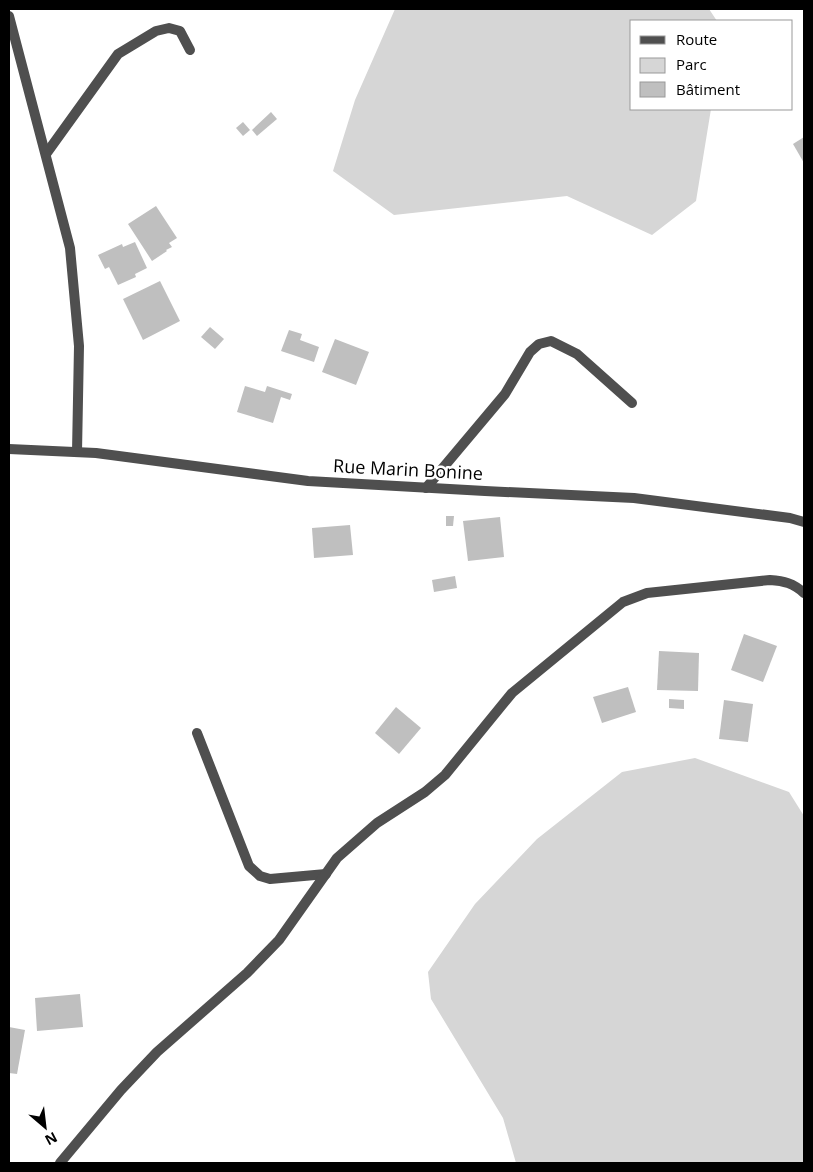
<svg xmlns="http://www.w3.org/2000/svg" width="813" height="1172" viewBox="0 0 813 1172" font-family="'Open Sans',sans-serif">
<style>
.green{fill:#d6d6d6}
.building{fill:#bfbfbf}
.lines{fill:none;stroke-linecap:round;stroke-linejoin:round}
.lane{stroke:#4f4f4f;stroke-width:10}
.street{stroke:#4f4f4f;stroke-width:10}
.labels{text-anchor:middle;stroke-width:5;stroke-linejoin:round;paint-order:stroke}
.street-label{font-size:18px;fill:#000;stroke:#fff}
</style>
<rect width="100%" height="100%" fill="#fff"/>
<g class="green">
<path d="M395 9H709L717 21H632V109H711L696 201 652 235 567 196 394 215 333 171 355 100Z"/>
<path d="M695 758 789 792 804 816V1163H516L503 1118 431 999 428 972 475 904 537 839 622 772Z"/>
</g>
<g class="building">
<path d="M271 112 277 119 257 136 252 130Z"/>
<path d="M243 122 250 130 243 136 236 128Z"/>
<path d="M804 137V163L793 144Z"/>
<path d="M156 206 177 238 169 243 172 247 166 250 167 251 152 261 128 224Z"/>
<path d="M135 242 147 268 135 274 136 277 118 285 109 267 105 269 98 255 122 244 123 247Z"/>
<path d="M160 281 180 321 143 340 123 299Z"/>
<path d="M210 327 224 339 215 349 201 337Z"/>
<path d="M289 330 302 334 300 340 319 347 314 362 281 351Z"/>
<path d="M335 339 369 352 356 385 322 372Z"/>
<path d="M245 386 265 392 267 386 292 394 290 400 281 397 273 423 237 412Z"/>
<path d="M446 516H454L453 526H446Z"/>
<path d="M500 517 504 557 468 561 463 521Z"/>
<path d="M350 525 353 555 314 558 312 528Z"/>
<path d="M455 576 457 588 434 592 432 580Z"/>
<path d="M744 634 777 646 763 682 731 670Z"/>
<path d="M659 651 699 653 698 691 657 690Z"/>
<path d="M628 687 636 712 602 723 593 697Z"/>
<path d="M669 699 684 700V709L669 708Z"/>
<path d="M724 700 753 704 748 742 719 739Z"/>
<path d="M396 707 421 728 399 754 375 733Z"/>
<path d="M80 994 83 1027 37 1031 35 998Z"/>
<path d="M9 1027 25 1030 17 1074 9 1073Z"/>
</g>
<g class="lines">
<g class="lane">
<path d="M46 154 118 54 156 31 169 28 180 31 190 50"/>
<path d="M426 488 505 394 530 352 539 344 551 341 577 354 632 403"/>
<path d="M197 733 249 866 260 876 270 879 326 874"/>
</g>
<g class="street">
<path d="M9 16 70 248 79 346 77 452"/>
<path d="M9 449 96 453 308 481 485 491 634 498 790 518 804 522"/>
<path d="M60 1163 121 1090 157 1052 247 973 279 940 337 858 377 823 425 792 445 775 512 693 623 602 647 593 770 580C784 581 793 583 804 593"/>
</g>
</g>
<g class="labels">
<g class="street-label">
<text transform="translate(408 470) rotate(3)" y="6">Rue Marin Bonine</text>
</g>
</g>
<rect width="813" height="1172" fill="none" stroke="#000000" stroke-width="20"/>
<rect x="630" y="20" width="162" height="90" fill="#ffffff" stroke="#999999"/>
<rect x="640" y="36" width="25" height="8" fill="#4f4f4f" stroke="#999999"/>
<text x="676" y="45" font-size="15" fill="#000000">Route</text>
<rect x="640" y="58" width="25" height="15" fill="#d6d6d6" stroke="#999999"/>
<text x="676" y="70" font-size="15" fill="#000000">Parc</text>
<rect x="640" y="82" width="25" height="15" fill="#bfbfbf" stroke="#999999"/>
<text x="676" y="95" font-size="15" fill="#000000">Bâtiment</text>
<g transform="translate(45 1127) rotate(152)" stroke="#ffffff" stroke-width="4" paint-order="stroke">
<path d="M0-4L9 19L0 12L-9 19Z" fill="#000000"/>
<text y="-8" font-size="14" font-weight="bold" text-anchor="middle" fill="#000000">N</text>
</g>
</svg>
